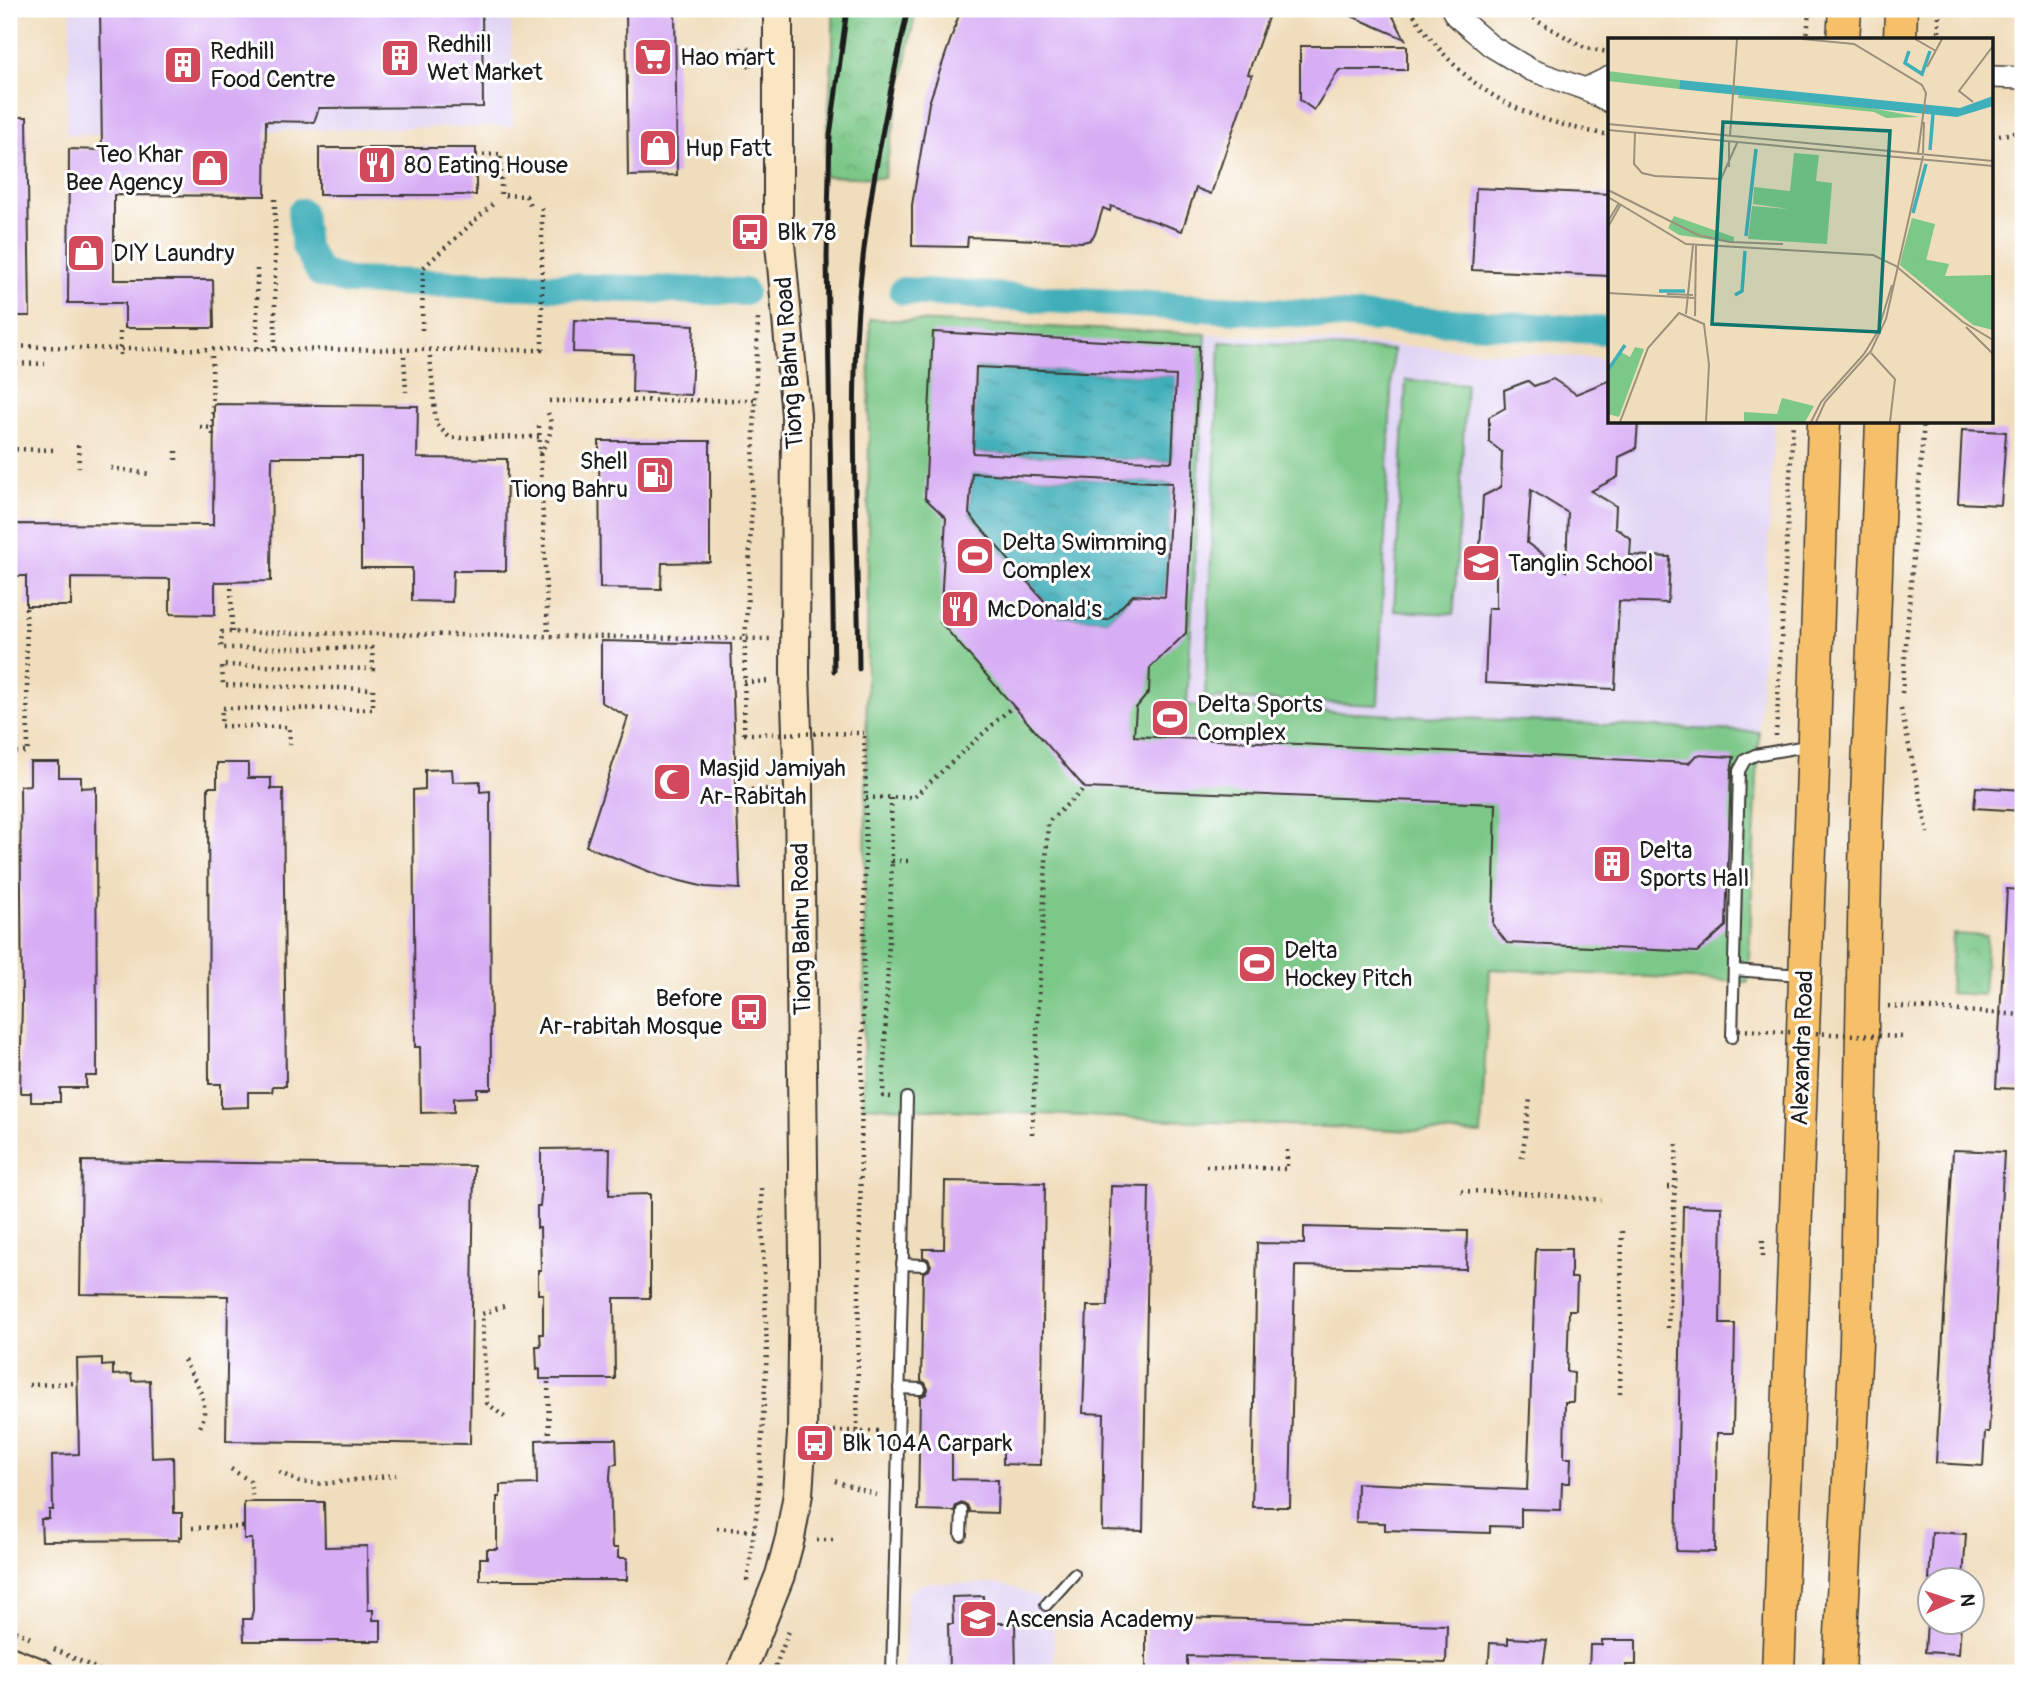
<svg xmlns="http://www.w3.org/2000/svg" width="2032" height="1682" viewBox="0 0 2032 1682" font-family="Pangolin,sans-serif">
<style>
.built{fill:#e1d4f4}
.park{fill:url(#park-crowns);stroke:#4c7252;stroke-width:2}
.pitch{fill:#7bc888;stroke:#4c7252;stroke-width:2}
.water{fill:url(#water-ripples);stroke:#2e666b;stroke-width:2}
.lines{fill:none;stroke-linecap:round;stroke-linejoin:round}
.canal{stroke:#3fafba;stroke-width:28}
.building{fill:#d7adf4;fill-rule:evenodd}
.lane-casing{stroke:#3c3934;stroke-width:14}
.street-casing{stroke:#3c3934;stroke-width:24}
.secondary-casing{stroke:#3c3934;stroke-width:32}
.primary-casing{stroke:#3c3934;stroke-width:35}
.path{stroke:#3c3934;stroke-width:4.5;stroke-dasharray:2 5;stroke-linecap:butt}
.lane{stroke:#fff;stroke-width:10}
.street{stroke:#fff;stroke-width:21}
.secondary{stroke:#fbe6c4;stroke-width:28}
.primary{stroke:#f6c06b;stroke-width:32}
.rail{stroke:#1c1c1c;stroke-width:5}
.path-bridge{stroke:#3c3934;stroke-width:4.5;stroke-dasharray:2 5;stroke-linecap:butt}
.labels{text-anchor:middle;stroke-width:6;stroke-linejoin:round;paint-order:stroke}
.poi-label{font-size:24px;fill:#1c1c1c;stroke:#fff;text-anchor:start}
.street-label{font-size:24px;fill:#1c1c1c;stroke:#fff}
.inset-river{fill:none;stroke:#3fafba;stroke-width:3.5}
.inset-road{fill:none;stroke:#9b907c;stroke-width:2}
.view{fill:#0f766e;fill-opacity:0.15;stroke:#0f766e;stroke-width:3.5}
.inset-edge{fill:none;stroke:#1c1c1c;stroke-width:3.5}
</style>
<defs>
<pattern id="park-crowns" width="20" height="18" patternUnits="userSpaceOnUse" patternTransform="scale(1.75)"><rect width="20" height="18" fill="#7bc888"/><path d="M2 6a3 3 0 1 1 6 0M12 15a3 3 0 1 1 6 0" fill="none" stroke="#6aab75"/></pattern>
<pattern id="water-ripples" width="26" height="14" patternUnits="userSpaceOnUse" patternTransform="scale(1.75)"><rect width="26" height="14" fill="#3fafba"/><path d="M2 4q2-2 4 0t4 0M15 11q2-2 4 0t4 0" fill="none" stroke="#348e96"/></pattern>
</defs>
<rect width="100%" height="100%" fill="#fff"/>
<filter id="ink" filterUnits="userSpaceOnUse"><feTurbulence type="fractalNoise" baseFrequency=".0143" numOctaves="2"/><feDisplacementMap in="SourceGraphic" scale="14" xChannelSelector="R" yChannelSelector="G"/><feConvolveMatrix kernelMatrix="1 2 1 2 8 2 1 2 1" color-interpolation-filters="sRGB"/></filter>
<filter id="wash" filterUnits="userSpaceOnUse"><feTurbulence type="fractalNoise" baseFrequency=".00686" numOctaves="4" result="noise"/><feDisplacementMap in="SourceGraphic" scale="28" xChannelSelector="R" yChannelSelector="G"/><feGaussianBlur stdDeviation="1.57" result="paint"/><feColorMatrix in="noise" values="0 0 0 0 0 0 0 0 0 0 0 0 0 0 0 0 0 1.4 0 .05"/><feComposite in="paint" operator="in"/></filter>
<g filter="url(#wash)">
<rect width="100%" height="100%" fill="#f0ddbc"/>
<g class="built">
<path d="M71 9H511L513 126 66 135Z"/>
<path d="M1206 334 1610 359V422H1774L1759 732 1187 705Z"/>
<path d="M923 1583 1002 1584 1036 1596 1046 1605 1054 1633V1673H904L907 1593Z"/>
</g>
<g class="park">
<path d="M833 9H916L884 178 824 176 833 48Z"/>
<path d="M1953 934 1987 936 1983 995 1949 993Z"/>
</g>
<g class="pitch">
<path d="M870 319 1206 334 1187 705 1759 732 1748 982 1490 969 1481 1134 863 1106Z"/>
<path d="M1220 342 1393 350 1378 705 1205 698Z"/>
<path d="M1406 380 1466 384 1454 614 1394 611Z"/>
</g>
<g class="water">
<path d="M976 367 1176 376 1172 462 973 453Z"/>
<path d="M972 473 1172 483 1165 597 1133 595 1108 620 1058 617 969 514Z"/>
</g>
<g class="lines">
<g class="canal">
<path d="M301 212 305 246 320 273 348 281 744 292"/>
<path d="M903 291 1610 331"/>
</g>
</g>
<g id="blocks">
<g class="building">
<path d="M100 9H482L483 107 319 108 314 122 266 121 265 196 114 195V280H213L214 328H125V303H68L69 149 102 150Z"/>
<path d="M626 9H675L677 175 628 176Z"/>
<path d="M961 9H1271L1248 74 1252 75 1211 194 1196 188 1182 231 1111 206 1110 211 1103 208 1095 234 1090 240 1083 242 968 237 967 247 912 246V205L929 103Z"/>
<path d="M1335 9H1389L1405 39Z"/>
<path d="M1300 46H1407V70H1339L1314 110 1300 100Z"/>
<path d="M9 117H27L30 316H9Z"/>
<rect x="319" y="148" width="157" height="47"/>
<path d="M1476 188 1610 194V276L1472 270Z"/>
<path d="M574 320 694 325 691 395 632 392 633 354 573 352Z"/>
<path d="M933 332 1199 346 1186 633 1150 668 1149 692 1136 708 1134 736 1689 763 1696 755 1734 757 1731 771 1726 926 1697 952 1507 943 1493 925 1496 804 1085 788 940 622 946 518 925 498ZM976 367 1176 376 1172 462 973 453ZM972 473 1172 483 1165 597 1133 595 1108 620 1058 617 969 514Z"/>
<path d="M1553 379 1576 394 1610 380V422H1638L1636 449 1619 457 1618 477 1591 491 1616 506 1615 527 1631 539 1630 555 1670 557 1668 603 1619 601 1615 689 1485 683 1488 608H1496V561L1480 548 1483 496 1501 487 1502 452 1489 442V417L1505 408 1504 390 1528 381 1534 386ZM1531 490 1568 513 1566 571 1527 543Z"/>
<path d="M214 404 418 406 417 458 507 459 506 571H453L452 602 412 601V568H361V457H272L271 581 215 582V615L170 614V579L71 578V606H26V576H9V524L213 525Z"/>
<path d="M1962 430 2006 432 2001 505 1958 503Z"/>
<path d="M599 441H710V562L662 563 661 589 600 588Z"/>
<path d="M601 641 731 644 740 889 705 887 660 876 586 846 628 717 601 702Z"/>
<path d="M30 762H59V777H81V788L96 787 97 1076H86V1088H60V1102H31V1093H20L22 1002 20 786 30 785Z"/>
<path d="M217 763H248V778H271V789H283L286 1086H273L272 1092H248V1107L221 1108V1084H209L208 787H217Z"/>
<path d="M452 769 453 782 480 781V792L490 791 491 1089H477V1097L454 1098V1112L421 1113 420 1047H415L413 790 425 789V770Z"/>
<path d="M1976 787 2023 790V811L1974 808Z"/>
<path d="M2007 889 2023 890V1089L1996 1088Z"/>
<path d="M610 1148 609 1195 650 1194V1298H614L615 1379H540V1369L537 1370 536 1346H541L540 1334H543V1294H538V1270H541L540 1228H537V1206H540L541 1195V1149Z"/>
<path d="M1953 1150 2004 1152 1989 1432H1985L1983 1466 1936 1463Z"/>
<path d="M82 1161 474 1166 470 1444 226 1441 228 1296 80 1294Z"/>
<path d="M945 1181 1045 1183 1041 1465 1003 1464V1442L952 1440V1479L998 1480 997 1513 970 1512 967 1505 962 1503 956 1506 954 1511 918 1510 920 1397 926 1394 928 1389 925 1383 921 1381 923 1273 929 1270 931 1265 928 1259 923 1257V1249H944Z"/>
<path d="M1111 1186 1149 1187 1143 1531 1102 1530 1104 1414 1083 1413 1087 1306H1108Z"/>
<path d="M1683 1206 1722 1207 1720 1324H1735L1733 1433H1717L1715 1552 1676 1551Z"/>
<path d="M1304 1227 1467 1231 1466 1269 1295 1266 1290 1507H1252L1257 1243 1304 1244Z"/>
<path d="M1536 1249H1571V1278H1577L1576 1310H1569L1567 1372 1574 1373 1573 1402H1565L1564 1458H1571L1570 1483H1562L1561 1510 1521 1509V1527L1490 1526V1533L1385 1530V1523L1356 1522 1357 1483 1527 1490Z"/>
<path d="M102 1358V1366L113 1365V1375L131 1374 132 1381 150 1380 152 1458 173 1457 174 1513H182V1537H179L180 1540 42 1541 41 1519H49V1510H53L52 1455 79 1454 77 1359Z"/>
<path d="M564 1439H616L617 1464 611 1465 610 1477 612 1548H618V1558H627V1580H480V1558H487V1549H497V1497H500V1485L537 1484 536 1440Z"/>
<path d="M244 1502H324L325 1547 367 1546 368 1610H373V1620H381V1641H244L243 1619H251L253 1610 252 1539H244Z"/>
<path d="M1932 1532 1966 1534 1963 1580H1929Z"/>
<path d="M983 1596 984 1623H1015L1016 1673H949L948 1624H953L952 1597Z"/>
<path d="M1146 1616 1447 1625 1446 1663 1187 1656V1673H1146Z"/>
<path d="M1927 1622H1961L1959 1654 1925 1652Z"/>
<path d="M1508 1638 1547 1640 1542 1673H1488L1490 1643 1508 1644Z"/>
<path d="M1602 1640H1636V1665H1626V1673H1589L1590 1645H1602Z"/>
</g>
</g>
</g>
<g filter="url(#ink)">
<use href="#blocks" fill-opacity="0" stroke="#3c3934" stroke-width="2"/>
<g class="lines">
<g class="lane-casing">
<g id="lane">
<path d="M1734 970 1801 975"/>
<path d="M1732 1037 1739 771 1745 760 1755 755 1812 745"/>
<path d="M902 1264 923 1265"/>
<path d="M899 1388 920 1389"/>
<path d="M961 1535 962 1511"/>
<path d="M1046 1605 1074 1574"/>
<path d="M892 1673 907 1098"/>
</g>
</g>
<g class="street-casing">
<g id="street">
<path d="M1452 9 1456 16 1491 46 1531 70 1585 89 1610 102"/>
<path d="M1992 77 2023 78"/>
<path d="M1585 89 1610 77"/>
</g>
</g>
<g class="secondary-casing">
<g id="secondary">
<path d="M9 1661 40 1673"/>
<path d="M741 1673 780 1575 790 1538 798 1494 802 1434 804 1259 799 788 795 674 796 415 778 222V9"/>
</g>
</g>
<g class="primary-casing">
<g id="primary">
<path d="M1843 40 1845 9"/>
<path d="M1900 40 1901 9"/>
<path d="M1778 1673 1812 799 1824 422"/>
<path d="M1839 1673 1856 1344 1866 822 1882 422"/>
</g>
</g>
<g class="path">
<path d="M1410 9C1462 90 1517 119 1610 135"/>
<path d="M1523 9 1537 21 1586 48 1608 52"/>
<path d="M1939 9V40"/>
<path d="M1807 40 1809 9"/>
<path d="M750 67 740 49H752"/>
<path d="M1992 136 2023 132"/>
<path d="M476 155 501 154V195L526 196 530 205"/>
<path d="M275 199V348"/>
<path d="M257 269V348"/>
<path d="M422 330 423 268 494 203"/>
<path d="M9 346 120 349 548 350"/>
<path d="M542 350V205"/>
<path d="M120 355V332"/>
<path d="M212 356 213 440"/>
<path d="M404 356 406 392"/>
<path d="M430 356 436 424 450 438 539 437"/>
<path d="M9 363 45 364"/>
<path d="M549 401 754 400"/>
<path d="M539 426 548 635"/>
<path d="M200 427 212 428"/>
<path d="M78 445 79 467"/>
<path d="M9 449 58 450"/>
<path d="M540 454C548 439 555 430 548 413"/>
<path d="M176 460V450"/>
<path d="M111 468 149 474"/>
<path d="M231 581 232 632"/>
<path d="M744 682 771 681"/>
<path d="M1902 693 1924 422"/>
<path d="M1901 709 1928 833"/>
<path d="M744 734 745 639 749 579 758 319"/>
<path d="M1776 736 1793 422"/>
<path d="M290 745 289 727 221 726 222 708 373 709V689L223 685 222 665 373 669 372 648H221L222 632 770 639"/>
<path d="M9 752H28L26 606"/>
<path d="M744 790 775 789"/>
<path d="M866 798 914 797 1013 706"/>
<path d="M891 798 892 861H913"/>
<path d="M1888 1006 2023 1015"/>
<path d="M891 1097 883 1096 892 861"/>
<path d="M1032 1134 1048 822 1085 788"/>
<path d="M1522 1158 1530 1099"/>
<path d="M1206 1166 1287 1169V1146"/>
<path d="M1668 1187H1675"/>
<path d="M1461 1191 1511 1192 1601 1200"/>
<path d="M1763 1256V1236"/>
<path d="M504 1306 482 1314 487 1403 507 1419"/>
<path d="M1668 1328 1677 1143"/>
<path d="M184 1360C196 1384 213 1403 199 1429"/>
<path d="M548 1382 549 1439"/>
<path d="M29 1385 78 1383"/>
<path d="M1620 1394 1622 1228"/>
<path d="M827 1431H881"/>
<path d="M857 1431 866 798 864 733"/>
<path d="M231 1469 250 1481 253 1500"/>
<path d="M279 1472 299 1482 323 1484 396 1475"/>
<path d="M835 1481 880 1496"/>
<path d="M192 1528 244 1527"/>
<path d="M717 1528 754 1531"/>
<path d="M817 1540H837"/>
<path d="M747 1581 758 1503 767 1352 761 1188"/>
<path d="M9 1628 33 1639"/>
<path d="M54 1649 106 1673"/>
<path d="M773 1673 789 1631"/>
</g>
<use href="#lane" class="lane"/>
<use href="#street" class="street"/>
<use href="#secondary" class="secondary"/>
<use href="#primary" class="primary"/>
<g class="rail">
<path d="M859 669C858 570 852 470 855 371 857 251 882 126 908 9"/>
<path d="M834 671 827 257 830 136 847 9"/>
</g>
<g class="path-bridge">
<path d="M744 734 864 733"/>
<path d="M1739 1030 1903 1037"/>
</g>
</g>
</g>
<defs>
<g id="supermarket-square" transform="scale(2.0125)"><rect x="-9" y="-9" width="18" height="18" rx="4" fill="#d1495b" stroke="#fff"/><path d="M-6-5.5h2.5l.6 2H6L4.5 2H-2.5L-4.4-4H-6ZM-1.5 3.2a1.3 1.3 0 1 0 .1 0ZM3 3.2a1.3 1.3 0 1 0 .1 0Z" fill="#fff"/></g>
<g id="building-square" transform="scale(2.0125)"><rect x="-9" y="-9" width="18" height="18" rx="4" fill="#d1495b" stroke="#fff"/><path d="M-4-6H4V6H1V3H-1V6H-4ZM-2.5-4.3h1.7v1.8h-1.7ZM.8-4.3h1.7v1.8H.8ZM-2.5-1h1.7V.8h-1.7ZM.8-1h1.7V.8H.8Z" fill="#fff"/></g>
<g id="shop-square" transform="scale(2.0125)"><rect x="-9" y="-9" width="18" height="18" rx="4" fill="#d1495b" stroke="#fff"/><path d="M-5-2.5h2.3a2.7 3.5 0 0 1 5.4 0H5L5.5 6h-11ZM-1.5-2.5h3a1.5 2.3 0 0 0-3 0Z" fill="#fff"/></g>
<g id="restaurant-square" transform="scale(2.0125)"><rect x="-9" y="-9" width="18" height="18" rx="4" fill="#d1495b" stroke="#fff"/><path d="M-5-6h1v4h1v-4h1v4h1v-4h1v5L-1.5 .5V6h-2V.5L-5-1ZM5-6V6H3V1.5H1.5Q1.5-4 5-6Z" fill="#fff"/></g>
<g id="bus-square" transform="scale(2.0125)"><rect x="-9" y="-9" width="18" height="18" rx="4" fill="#d1495b" stroke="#fff"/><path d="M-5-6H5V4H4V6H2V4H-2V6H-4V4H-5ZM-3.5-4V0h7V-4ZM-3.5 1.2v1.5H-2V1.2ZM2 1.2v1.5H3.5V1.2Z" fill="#fff"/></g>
<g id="fuel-square" transform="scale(2.0125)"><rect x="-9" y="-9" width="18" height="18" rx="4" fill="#d1495b" stroke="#fff"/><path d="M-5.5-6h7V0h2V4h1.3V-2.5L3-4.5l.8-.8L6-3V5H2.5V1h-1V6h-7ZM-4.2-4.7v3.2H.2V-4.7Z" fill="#fff"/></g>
<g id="stadium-square" transform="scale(2.0125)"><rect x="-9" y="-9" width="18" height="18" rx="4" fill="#d1495b" stroke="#fff"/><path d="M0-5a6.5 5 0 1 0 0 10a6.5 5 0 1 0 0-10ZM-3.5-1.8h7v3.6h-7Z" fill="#fff"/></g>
<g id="school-square" transform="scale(2.0125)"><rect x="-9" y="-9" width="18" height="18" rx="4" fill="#d1495b" stroke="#fff"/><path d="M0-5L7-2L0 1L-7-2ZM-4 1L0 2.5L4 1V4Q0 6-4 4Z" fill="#fff"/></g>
<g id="mosque-square" transform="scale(2.0125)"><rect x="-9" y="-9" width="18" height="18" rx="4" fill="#d1495b" stroke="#fff"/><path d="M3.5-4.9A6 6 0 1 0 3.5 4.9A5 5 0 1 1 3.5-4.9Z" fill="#fff"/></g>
</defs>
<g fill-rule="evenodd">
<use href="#supermarket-square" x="653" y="57"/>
<use href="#building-square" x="400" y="58"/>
<use href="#building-square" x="183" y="65"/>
<use href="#shop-square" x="658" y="148"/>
<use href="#restaurant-square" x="377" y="165"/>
<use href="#shop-square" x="210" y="168"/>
<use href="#bus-square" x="750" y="232"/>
<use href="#shop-square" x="86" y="253"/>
<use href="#fuel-square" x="655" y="475"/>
<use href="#stadium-square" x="975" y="556"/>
<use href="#school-square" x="1481" y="563"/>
<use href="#restaurant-square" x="960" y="609"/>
<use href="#stadium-square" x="1170" y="718"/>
<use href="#mosque-square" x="672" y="782"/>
<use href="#building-square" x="1612" y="864"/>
<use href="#stadium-square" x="1257" y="964"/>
<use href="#bus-square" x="749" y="1012"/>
<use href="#bus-square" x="815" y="1443"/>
<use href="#school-square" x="978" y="1619"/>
</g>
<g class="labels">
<g class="poi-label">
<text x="427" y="52">Redhill<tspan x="427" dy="28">Wet Market</tspan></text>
<text x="210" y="59">Redhill<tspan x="210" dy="28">Food Centre</tspan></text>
<text x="680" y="65">Hao mart</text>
<text x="685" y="156">Hup Fatt</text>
<text x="183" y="162" text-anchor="end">Teo Khar<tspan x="183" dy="28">Bee Agency</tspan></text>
<text x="404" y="173">80 Eating House</text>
<text x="777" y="240">Blk 78</text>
<text x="113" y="261">DIY Laundry</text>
<text x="628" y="469" text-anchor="end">Shell<tspan x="628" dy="28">Tiong Bahru</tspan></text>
<text x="1002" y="550">Delta Swimming<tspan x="1002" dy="28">Complex</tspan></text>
<text x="1508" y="571">Tanglin School</text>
<text x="987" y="617">McDonald's</text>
<text x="1197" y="712">Delta Sports<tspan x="1197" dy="28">Complex</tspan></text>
<text x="699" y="776">Masjid Jamiyah<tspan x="699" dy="28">Ar-Rabitah</tspan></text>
<text x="1639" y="858">Delta<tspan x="1639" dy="28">Sports Hall</tspan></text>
<text x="1284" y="958">Delta<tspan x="1284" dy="28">Hockey Pitch</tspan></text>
<text x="722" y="1006" text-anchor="end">Before<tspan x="722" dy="28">Ar-rabitah Mosque</tspan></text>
<text x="842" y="1451">Blk 104A Carpark</text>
<text x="1005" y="1627">Ascensia Academy</text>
</g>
<g class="street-label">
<text transform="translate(789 363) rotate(-94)" y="8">Tiong Bahru Road</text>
<text transform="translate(801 929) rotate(-91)" y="8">Tiong Bahru Road</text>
<text transform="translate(1802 1048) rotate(-88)" y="8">Alexandra Road</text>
</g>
</g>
<g transform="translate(1608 38)">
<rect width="385" height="385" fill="#f0ddbc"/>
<path d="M27 309 36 311 11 379 0 376V335L13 314 22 319Z" fill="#7bc888"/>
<path d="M0 33 72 42 71 51 0 43ZM131 57 258 69 311 79 278 80 266 74 130 60ZM66 178 126 199V205L71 197 60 190ZM294 217 341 226 337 238 385 237V292L365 287 299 233 292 227ZM174 360 206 368 197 384H136V374L169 376Z" fill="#7bc888"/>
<path d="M186 115 211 117 208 143 224 145 219 206 140 201 144 168 180 171 145 166 146 149 182 153ZM304 180 327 186 318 223 294 217Z" fill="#7bc888"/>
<path d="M72 42 352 70 385 58V68L349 79 71 51Z" fill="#3fafba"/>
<path class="inset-river" d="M301 13 297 25 314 36 322 13M322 112 325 76M305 175 318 126M138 198 148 111M51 253H77M127 257 134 253 137 213M0 332 17 307"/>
<path class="inset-road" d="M194 1 246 6 314 47 318 55 310 115M307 1 328 13M319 29 334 1M365 64 351 53 385 8M0 86 385 123M0 92 385 128M27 94 26 126 34 135 47 138 113 141 129 105M122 98 129 1M121 104V129M315 115 316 84M0 152 90 197 122 204 175 206M0 159 78 206 265 217 288 228 355 284 385 302M0 183 11 165M0 189 13 166M0 255 86 260M59 256 85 257M78 276 85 207M87 278 88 207M358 289 385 316M263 315 287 341 282 384M12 384 40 310 71 275 96 286 101 327 98 384M203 384 213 364 256 316 270 293 284 247M208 384 217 364 263 313 278 281 315 118"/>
<path class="view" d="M115 84 282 93 271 294 104 286Z"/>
<rect width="385" height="385" class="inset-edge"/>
</g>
<rect width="2032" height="1682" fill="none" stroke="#fff" stroke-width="35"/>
<g transform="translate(1951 1601) rotate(87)"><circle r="33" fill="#ffffff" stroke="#a4a4a4" stroke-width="2"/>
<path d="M0-5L12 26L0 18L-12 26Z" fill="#d1495b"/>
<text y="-10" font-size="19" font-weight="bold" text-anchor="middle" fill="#1c1c1c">N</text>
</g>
</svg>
